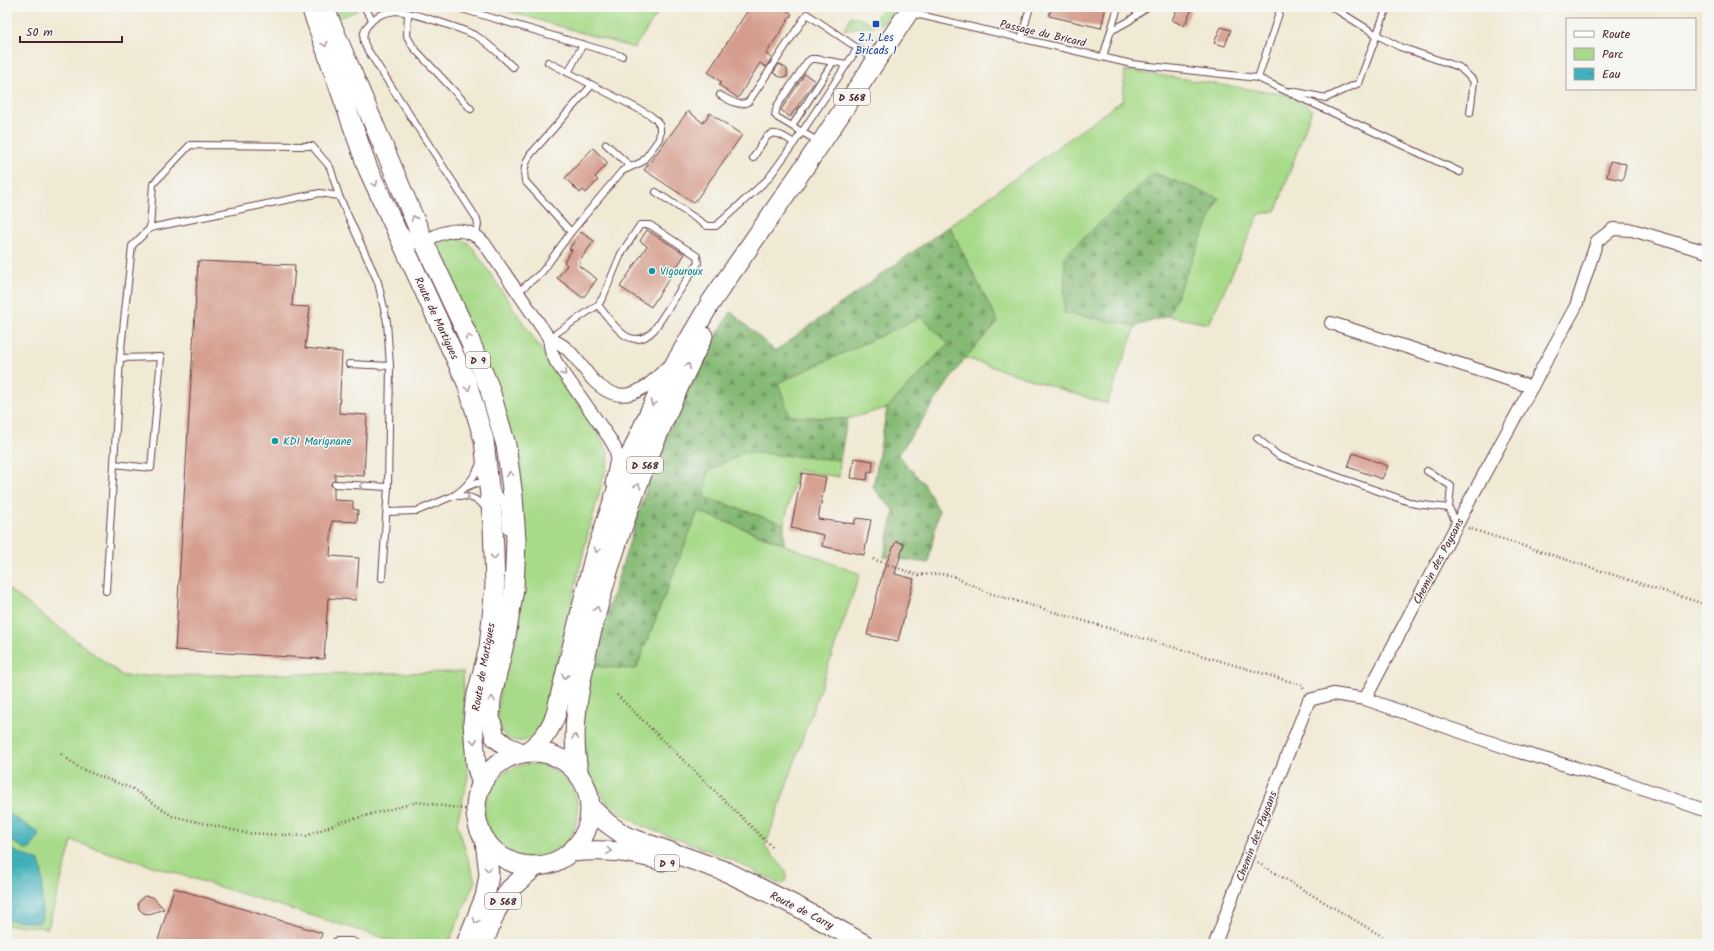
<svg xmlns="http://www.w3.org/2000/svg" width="1714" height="951" viewBox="0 0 1714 951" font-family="Kalam,sans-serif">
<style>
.green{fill:#a7da89;stroke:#787c5a}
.forest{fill:url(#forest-firs);stroke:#686c50}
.water{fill:url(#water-ripples);stroke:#466873}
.building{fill:#d59d8e}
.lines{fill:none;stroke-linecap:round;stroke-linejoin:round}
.lane-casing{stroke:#633d44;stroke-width:8}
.street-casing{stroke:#633d44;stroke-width:14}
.primary-casing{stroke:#633d44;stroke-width:21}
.path{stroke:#633d44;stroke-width:2.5;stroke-dasharray:1 3;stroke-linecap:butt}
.lane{stroke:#fff;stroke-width:6}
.street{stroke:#fff;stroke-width:12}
.primary{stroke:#fff;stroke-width:19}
.oneway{stroke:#ae9aa0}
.transit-dot{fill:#1a4fb4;stroke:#f6f6f2;stroke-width:1.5}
.culture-dot{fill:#0f9aa8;stroke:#f6f6f2;stroke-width:1.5}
.labels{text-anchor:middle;stroke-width:3;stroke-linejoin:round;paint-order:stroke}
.shield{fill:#f6f6f2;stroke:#7e6067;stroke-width:1}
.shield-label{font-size:10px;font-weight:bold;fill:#4a1f2b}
.street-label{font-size:11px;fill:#4a1f2b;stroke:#f6f6f2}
.transit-label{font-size:11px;fill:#164399;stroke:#f6f6f2}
.culture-label{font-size:11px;fill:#0d838f;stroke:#f6f6f2;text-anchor:start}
</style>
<defs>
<pattern id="forest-firs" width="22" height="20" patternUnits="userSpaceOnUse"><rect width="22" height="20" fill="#85ba75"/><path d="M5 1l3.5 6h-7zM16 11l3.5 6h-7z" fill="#6f9760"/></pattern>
<pattern id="water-ripples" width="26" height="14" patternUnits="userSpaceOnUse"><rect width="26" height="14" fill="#41b1bb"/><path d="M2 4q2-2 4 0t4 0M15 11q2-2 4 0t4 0" fill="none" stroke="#388f98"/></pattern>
</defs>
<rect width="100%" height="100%" fill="#f6f6f2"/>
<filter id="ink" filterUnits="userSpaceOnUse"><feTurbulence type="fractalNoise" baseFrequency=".025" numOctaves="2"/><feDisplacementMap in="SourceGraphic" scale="8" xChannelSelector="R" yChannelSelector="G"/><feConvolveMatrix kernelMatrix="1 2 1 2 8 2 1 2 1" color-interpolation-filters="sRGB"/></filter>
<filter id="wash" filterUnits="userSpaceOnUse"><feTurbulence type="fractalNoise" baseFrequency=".012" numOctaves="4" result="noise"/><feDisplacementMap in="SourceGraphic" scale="16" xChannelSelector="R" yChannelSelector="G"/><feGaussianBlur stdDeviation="0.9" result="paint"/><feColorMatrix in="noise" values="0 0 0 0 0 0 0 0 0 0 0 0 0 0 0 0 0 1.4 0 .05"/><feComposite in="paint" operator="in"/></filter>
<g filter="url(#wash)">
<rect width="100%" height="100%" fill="#f0e9d3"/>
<g class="green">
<path d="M335 7H355L357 11 339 18Z"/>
<path d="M494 7H662L634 48Z"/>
<path d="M883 7H896L886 21 872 26 844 30 851 16 873 23Z"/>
<path d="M1125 70 1289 95 1312 109 1276 211 1259 214 1209 324 1168 316 1218 198 1064 313 1136 326 1107 404 965 358 998 322 949 226 1123 100Z"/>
<path d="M458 238 467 242 473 248 604 443 608 453 607 465 587 537 545 716C541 728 535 741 520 741 515 741 509 740 505 736 501 732 499 721 497 716L520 507 439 254C439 241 446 240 458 238Z"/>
<path d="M921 317 948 344 887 408 847 419 789 416 778 383Z"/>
<path d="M745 452 840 460 839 477 797 470 784 524 704 497 708 471Z"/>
<path d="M698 511 860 574 765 847 786 871 787 877 784 883 778 884 771 879 728 858 642 826 609 805 589 774 581 728 590 666 636 669Z"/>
<path d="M7 588 123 676 463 672 468 777 457 823 475 881 448 944H403L72 841 48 928 7 925Z"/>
<circle cx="531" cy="811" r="47"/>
</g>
<g class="forest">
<path d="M1154 173 1219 198 1168 316 1136 326 1064 313 1065 255Z"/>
<path d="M949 226 998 322 965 358 898 455 925 485 939 511 928 563 884 557 894 511 873 488 887 408 948 344 921 317 778 383 790 416 847 419 840 460 745 452 708 471 704 497 784 524V544L698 511 636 669 590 666 654 465 699 363 731 312 775 351Z"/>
</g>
<g class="water">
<path d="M9 814 38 832V837L30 849H25L7 838V815Z"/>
<path d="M7 848 39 861 42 872V917L39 923 7 920Z"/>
</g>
<g id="blocks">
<g class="building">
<path d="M750 7H781L792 14 766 54 772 58 766 67 760 63 738 98 719 85 721 82 708 72Z"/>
<path d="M1051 7H1106L1101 28 1049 16Z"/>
<path d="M1178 7H1193L1184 26 1172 20Z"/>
<path d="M1221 27 1231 30 1225 46 1214 43Z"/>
<path d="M779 64 787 69V77H780L773 73Z"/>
<path d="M805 74 815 81 790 117 781 110Z"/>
<path d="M688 111 703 123 710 113 742 135 694 203 644 170Z"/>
<path d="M593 148 608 163 595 177 598 180 586 193 583 190 580 193 565 178Z"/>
<path d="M1610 161 1626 164 1623 180 1607 177Z"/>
<path d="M647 230 685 254 651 307 620 287 647 246 640 241Z"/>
<path d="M581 232 594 241 579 261 581 263 579 266 597 279 583 298 557 278 567 265 564 262 572 250 569 249Z"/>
<path d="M198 261 295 265 292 306 310 307 305 348 342 352 339 413 367 415 364 476 335 474V480L331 483V486L334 488V500L353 501V509L358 510 357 522 332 521 330 556 359 558 356 600 328 598 324 659 175 650Z"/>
<path d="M1353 453 1388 466 1382 479 1348 467Z"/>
<path d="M854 458 873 461 872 472 868 471 867 480 851 478Z"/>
<path d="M802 473 826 477 818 519 854 524 856 518 871 520 864 555 822 546 824 535 791 528Z"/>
<path d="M896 541 904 544 895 574 914 579 898 641 867 635 883 571Z"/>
<path d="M174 888 322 933 319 944H157Z"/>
<path d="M144 896 153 897 164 909 149 914 143 913 139 909 138 903Z"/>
</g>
</g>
</g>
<g filter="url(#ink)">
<use href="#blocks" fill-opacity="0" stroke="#633d44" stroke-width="1"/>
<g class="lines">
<g class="lane-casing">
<g id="lane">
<path d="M364 7 372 19"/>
<path d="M455 7 622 56"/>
<path d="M847 7H855"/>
<path d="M1332 7 1377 35 1400 47 1459 67 1474 81 1470 113"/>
<path d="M408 13 407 36 413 47 471 109"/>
<path d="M911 13 1132 64 1258 78 1460 172"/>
<path d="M1111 31 1129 21 1147 7"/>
<path d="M1021 39 1030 7"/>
<path d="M1103 57 1118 7"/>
<path d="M847 64 802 132 778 118 775 115 777 106 807 62 811 59H816L847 64 858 48"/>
<path d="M568 73 583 44"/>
<path d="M1258 78 1281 7"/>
<path d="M1291 91 1326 98 1359 83 1387 7"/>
<path d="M720 95C729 100 740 108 749 101L807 14 875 60"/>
<path d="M792 126 833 62"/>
<path d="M606 144 630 166"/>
<path d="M753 158C767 136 768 124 794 143"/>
<path d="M656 192 707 226H716L768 179 802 132 819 142"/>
<path d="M150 228 153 184 190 145 312 146 330 167 339 196"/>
<path d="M571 232 525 181C523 171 525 164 530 155L592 85"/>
<path d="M476 236 478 224 477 219 367 49C362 41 362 31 369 24 375 16 386 12 396 11 408 11 467 30 478 37 491 45 502 57 513 67"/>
<path d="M518 292 542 272 571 232 622 171 642 162 646 157 659 139 660 133V126L656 120 650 115 548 62"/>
<path d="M549 338 598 305C613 323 630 355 654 330L698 263 697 256 650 225H640L621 254 603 297 598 305"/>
<path d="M120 358 161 357 151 468 114 464 120 358 132 246 150 228 320 193 339 196 378 282 387 322 390 366 388 487 382 578"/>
<path d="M349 364 390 366"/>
<path d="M1257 438 1279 456 1415 504 1449 508 1457 525"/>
<path d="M480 463C476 476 465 489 453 496 467 495 477 498 486 508"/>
<path d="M1427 471 1451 486 1449 508"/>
<path d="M335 484 388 487"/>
<path d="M464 488 476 483 486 484"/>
<path d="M494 489C506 497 504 515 506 530"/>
<path d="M387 512 417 511 453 496"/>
<path d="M106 591 114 464"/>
<path d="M335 944 336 941H352L358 944"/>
</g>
</g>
<g class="street-casing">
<g id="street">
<path d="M400 231C404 235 409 241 415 242 423 244 429 239 435 236 453 228 470 228 484 243L549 338 551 351 556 362 610 439 615 448 617 456 612 482"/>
<path d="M1331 323 1532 387"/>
<path d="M549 338C555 341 562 344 567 349 577 358 584 370 593 380 620 408 644 392 666 368"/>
<path d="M1365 699 1519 752 1619 780 1707 811"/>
<path d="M1215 944 1247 857 1309 700 1333 694 1365 699 1471 498 1576 306 1597 241 1613 229 1632 230 1707 252"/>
</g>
</g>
<g class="primary-casing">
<g id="primary">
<path d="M311 7 368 169 467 383 484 440 493 524 495 585 489 648 475 702 473 723 476 764 482 785"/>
<path d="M324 7 424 242 467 334 489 387 506 445 513 496 516 540 514 589 506 636 491 699 490 717 495 737 506 746 522 753"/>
<path d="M527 752C541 742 548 733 555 717L594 558 623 472 659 391 711 302 821 143 912 7"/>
<circle cx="533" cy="809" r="57"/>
<path d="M579 775C569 730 580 683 590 638 615 533 655 433 703 336"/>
<path d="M590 807 607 823 625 836 727 872 798 907 864 944"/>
<path d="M571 852C605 849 629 851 662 861"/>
<path d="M466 944 485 897 489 875 485 840"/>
<path d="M483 944 496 911 510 889 536 866"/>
</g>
</g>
<g class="path">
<path d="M1468 528 1707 605"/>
<path d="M873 559 917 575 939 574 950 575 989 593 1302 685 1304 690"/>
<path d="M617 695 772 847"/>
<path d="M61 754 81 769 133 789 172 816 246 833 306 836 341 822 418 802 476 811"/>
<path d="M1258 863 1395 944"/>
</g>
<use href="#lane" class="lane"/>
<use href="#street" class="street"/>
<use href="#primary" class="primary"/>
</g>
<defs><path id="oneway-chevron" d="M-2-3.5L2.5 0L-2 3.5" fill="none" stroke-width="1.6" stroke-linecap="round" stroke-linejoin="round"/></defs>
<g class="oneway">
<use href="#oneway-chevron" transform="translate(325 44) rotate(70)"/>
<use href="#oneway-chevron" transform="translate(375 184) rotate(66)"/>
<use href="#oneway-chevron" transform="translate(414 218) rotate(-113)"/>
<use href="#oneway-chevron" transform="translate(468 337) rotate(-114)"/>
<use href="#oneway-chevron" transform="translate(688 366) rotate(-64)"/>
<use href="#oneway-chevron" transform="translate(564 373) rotate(55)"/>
<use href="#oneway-chevron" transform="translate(468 388) rotate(72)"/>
<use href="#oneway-chevron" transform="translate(653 403) rotate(115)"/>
<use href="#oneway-chevron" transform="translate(510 474) rotate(-98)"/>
<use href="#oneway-chevron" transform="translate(362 486) rotate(-177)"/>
<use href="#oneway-chevron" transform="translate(638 486) rotate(-70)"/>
<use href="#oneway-chevron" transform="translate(467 497) rotate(13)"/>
<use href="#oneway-chevron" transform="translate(597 550) rotate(108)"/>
<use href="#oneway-chevron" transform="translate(494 557) rotate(88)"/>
<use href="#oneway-chevron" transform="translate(597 609) rotate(-77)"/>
<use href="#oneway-chevron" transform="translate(565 676) rotate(104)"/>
<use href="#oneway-chevron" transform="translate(492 699) rotate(-82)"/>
<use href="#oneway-chevron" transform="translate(575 737) rotate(-92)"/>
<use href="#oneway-chevron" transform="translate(474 741) rotate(85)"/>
<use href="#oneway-chevron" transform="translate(609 851) rotate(5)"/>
<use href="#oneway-chevron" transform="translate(488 869) rotate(85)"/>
<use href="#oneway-chevron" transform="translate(476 921) rotate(111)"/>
</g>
</g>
<rect class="transit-dot" x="872" y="20" width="8" height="8" rx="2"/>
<g class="culture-dot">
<circle cx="652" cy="271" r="4"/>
<circle cx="275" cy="441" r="4"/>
</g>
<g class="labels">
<g class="shield">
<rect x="834" y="89" width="36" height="16" rx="3"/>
<rect x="466" y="352" width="24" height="16" rx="3"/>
<rect x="627" y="457" width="36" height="16" rx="3"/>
<rect x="655" y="855" width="24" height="16" rx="3"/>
<rect x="485" y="893" width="36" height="16" rx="3"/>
</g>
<g class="shield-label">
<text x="852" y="101">D 568</text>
<text x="478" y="364">D 9</text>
<text x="645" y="469">D 568</text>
<text x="667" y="867">D 9</text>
<text x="503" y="905">D 568</text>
</g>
<g class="street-label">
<text transform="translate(1043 33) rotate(13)" y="4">Passage du Bricard</text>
<text transform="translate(437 318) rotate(65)" y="4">Route de Martigues</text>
<text transform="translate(1438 561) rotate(-62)" y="4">Chemin des Paysans</text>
<text transform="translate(483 667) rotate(-80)" y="4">Route de Martigues</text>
<text transform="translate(1256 836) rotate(-69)" y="4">Chemin des Paysans</text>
<text transform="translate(802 910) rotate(27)" y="4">Route de Carry</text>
</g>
<g class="transit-label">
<text x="876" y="41">Z.I. Les<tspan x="876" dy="13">Bricads 1</tspan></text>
</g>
<g class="culture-label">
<text x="660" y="275">Vigouroux</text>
<text x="283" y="445">KDI Marignane</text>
</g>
</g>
<rect width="1714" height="951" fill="none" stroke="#f6f6f2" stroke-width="24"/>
<rect x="1566" y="18" width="130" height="72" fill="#f6f6f2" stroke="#b1a0a2"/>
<rect x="1574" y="31" width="20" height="6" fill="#ffffff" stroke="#b1a0a2"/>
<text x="1602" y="38" font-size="12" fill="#4a1f2b">Route</text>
<rect x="1574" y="48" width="20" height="12" fill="#a7da89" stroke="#b1a0a2"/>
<text x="1602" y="58" font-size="12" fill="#4a1f2b">Parc</text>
<rect x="1574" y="68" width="20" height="12" fill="url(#water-ripples)" stroke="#b1a0a2"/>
<text x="1602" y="78" font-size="12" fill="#4a1f2b">Eau</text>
<path d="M20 36v6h102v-6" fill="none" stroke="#4a1f2b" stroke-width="2"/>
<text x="26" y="36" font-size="12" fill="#4a1f2b" stroke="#f6f6f2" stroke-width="3" paint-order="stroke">50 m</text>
</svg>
